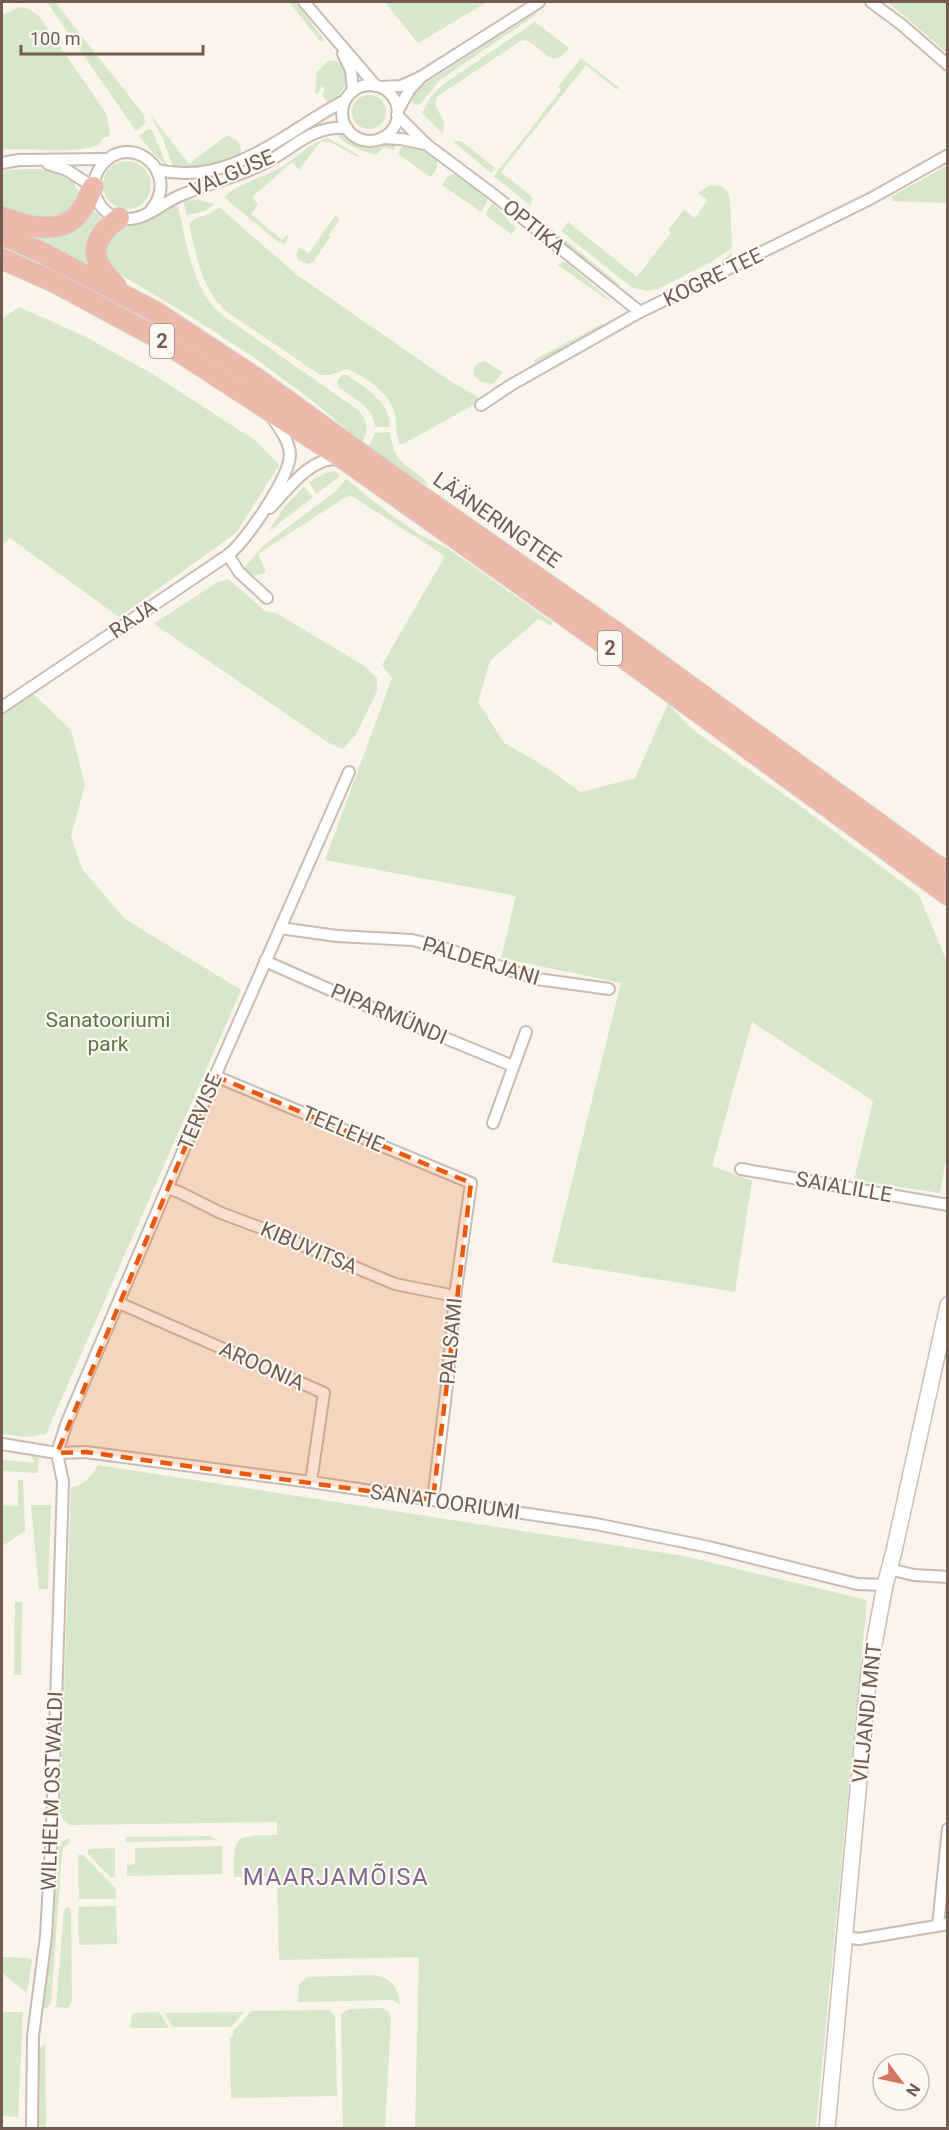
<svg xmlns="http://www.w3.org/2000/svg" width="949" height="2130" viewBox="0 0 949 2130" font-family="Roboto,sans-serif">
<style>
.green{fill:#d7e7cb}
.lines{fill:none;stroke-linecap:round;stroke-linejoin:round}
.street-casing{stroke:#cbbcb2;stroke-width:14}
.secondary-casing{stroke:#cfbeb3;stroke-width:18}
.highway-casing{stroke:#d8d1ce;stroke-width:22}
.street{stroke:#fff;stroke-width:10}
.secondary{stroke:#fff;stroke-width:15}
.highway{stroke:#ecb9ab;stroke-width:20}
.marked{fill:#e8590c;fill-opacity:0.2;stroke:#e8590c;stroke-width:4.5;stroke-dasharray:12 8;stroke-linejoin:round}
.labels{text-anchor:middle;stroke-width:4.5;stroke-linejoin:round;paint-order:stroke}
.shield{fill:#fdf8f1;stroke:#9c8b81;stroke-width:1.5}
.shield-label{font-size:20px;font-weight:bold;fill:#725c51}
.street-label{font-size:21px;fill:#725c51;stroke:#fdf8f1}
.park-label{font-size:21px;fill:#59774b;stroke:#fdf8f1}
.quarter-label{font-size:24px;letter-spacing:1.5px;fill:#80698d;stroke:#fdf8f1}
</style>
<rect width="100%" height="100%" fill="#faf4eb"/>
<g class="green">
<path d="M47 2H55L144 115 145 123 136 131Z"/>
<path d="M289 2H295L323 38V42L320 41Z"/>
<path d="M385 2H487L418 43Z"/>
<path d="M888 2H947V53Z"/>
<path d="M20 7 28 9 38 15 106 113 110 129 109 137H104L98 145C67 156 33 146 2 150V15Z"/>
<path d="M534 14H537L440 80 419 105 414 104 410 97 423 85Z"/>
<path d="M535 22 569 48C549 75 543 42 522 40L438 96 435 104C438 115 449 121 442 133L422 113 431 97 442 85Z"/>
<path d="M581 58 620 88 616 89 586 65 501 172 531 196 532 201 530 205 494 176 561 90 558 87Z"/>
<path d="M328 61C357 58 348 93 329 104L322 95 325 88 322 86 318 94 315 93 317 72Z"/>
<circle cx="369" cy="112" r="17"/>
<path d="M150 114 189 164 226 136C235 136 242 144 241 153 227 167 193 169 174 169L163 139Z"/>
<path d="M148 129 152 130 167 166 155 155 139 136Z"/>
<path d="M336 131 362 144H397L393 150 384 147 377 154H374C362 151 340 144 336 131Z"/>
<path d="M328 138 357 154 360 157C345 154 335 139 320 142L299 170 292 162 252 197 258 205 251 214 282 240 287 235H289L285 244 278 242 224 197C240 182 265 178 283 166 297 157 312 141 328 138Z"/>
<path d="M456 141H461L495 168 491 173 454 142Z"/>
<path d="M403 143 419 148 437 159V168L431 177 398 154Z"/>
<circle cx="127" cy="185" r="24"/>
<path d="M947 166V203L892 201V196Z"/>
<path d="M29 169C49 169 73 170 78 193 76 209 60 222 44 221 30 220 15 214 2 211V170Z"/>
<path d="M455 174 488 199 481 212 442 185 448 176Z"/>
<path d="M710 185 722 186 728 192 730 200 732 248 711 262 658 289 647 291 631 287 561 231 568 222 637 277 671 233 668 230 684 210 695 218 708 200 698 193Z"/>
<path d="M196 199 214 204 206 211 187 215 183 201Z"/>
<path d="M492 203 516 228 512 234 486 216 487 211Z"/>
<path d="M175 205 178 207C187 243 192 290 222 315L358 410C368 421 369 430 362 442L309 398 256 359 195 319 113 270 105 254 109 239 123 227 144 221Z"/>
<path d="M219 207 297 275 450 381 476 396 479 402 403 444H400C395 434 397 421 394 410 388 393 364 375 347 369L330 375H320L229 313C202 293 196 254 189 224 196 215 210 217 219 207Z"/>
<path d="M94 211 105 220C94 235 84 247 89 266L26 238 12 228C45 231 73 243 94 211Z"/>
<path d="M335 216 340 219 328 236 330 237 313 262 307 264 298 260 296 255 299 247 309 253Z"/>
<path d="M537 217 619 284 620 289 540 224Z"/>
<path d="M732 252V256L728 262 665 296 664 292 720 263Z"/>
<path d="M562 262 567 263 610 300 606 299 558 265Z"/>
<path d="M19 307 84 336 151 373 256 441 279 465 236 533 119 617 10 538 2 545V319Z"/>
<path d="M602 324 604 327 536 364 534 360Z"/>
<path d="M484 361 503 372 493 384 481 382 474 375V367L479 363Z"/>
<path d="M342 375H347C366 389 390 401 390 427H375C374 407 353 398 338 387L337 381Z"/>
<path d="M390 432C394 469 411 463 429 485L414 479 369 447 375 433Z"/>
<path d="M335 471 340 475 339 477 316 494 309 482 325 473Z"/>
<path d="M346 479 390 514 420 535 449 549 552 622V626L538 619 490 661 478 702 504 743 541 764 581 792 635 778 668 704 693 730 796 803 919 895 947 962 948 1149 940 1193 854 1180 873 1101 752 1022 712 1166 752 1181 735 1292 552 1262 621 983 501 958 516 896 325 860 392 678 382 665 445 556 352 496 344 498 258 554 266 572 256 576 250 574 244 568 264 545 336 491Z"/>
<path d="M304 487 313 497 269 531 285 506Z"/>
<path d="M228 579 265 611 276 613 363 665 377 678V691L356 734 343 749 329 743 157 626 155 623 216 583Z"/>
<path d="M33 694 71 730 85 785 71 836 82 869 125 919 241 990 46 1434 26 1437 2 1434V713Z"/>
<path d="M34 1455 39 1459 37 1473 2 1471V1460L35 1463 31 1456Z"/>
<path d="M98 1465 684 1556 867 1600 816 2128H415L419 1957 279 1960 277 1877H234C233 1834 235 1836 277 1835V1822L77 1825H70L63 1820 60 1813 71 1488C85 1484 91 1477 98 1465Z"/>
<path d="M18 1480H23L25 1531 2 1546V1505L18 1506Z"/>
<path d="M31 1505H51L48 1589H39Z"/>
<path d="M15 1602H22L21 1675H14Z"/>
<path d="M209 1836 217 1840 126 1842V1837Z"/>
<path d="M70 1838 69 1843 63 1848 62 1854 51 2003 47 2008H43L53 1937 58 1848 63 1841Z"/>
<path d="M222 1846V1874L127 1876V1865L135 1864V1848Z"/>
<path d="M115 1848V1877H110L88 1854V1849Z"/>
<path d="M78 1855H83L116 1889V1899H79Z"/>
<path d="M116 1906 117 1944 79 1945 78 1907Z"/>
<path d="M66 1907H69L71 1910 72 2001 68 2008 56 2007 64 1910Z"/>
<path d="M2 1957 29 1958 32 1960 27 1993 2 1973Z"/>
<path d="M370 1975C389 1976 399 1986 400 2005L393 2000 298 2002 299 1985 307 1977Z"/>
<path d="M382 2008 389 2012 391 2018 385 2128H343L341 2014 349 2009Z"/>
<path d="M330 2010 335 2016 337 2096 231 2098 230 2037H233V2031L252 2011Z"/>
<path d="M2 2012H23L18 2117 2 2116Z"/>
<path d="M159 2012 169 2028H130L132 2015 136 2013Z"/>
<path d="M244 2012 231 2027H173L164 2013Z"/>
<path d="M45 2043 46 2128H37L39 2050Z"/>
</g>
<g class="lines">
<g class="street-casing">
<g id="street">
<path d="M304 2 376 86"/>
<path d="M871 2 902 25 948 65"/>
<path d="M343 54 351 70 353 91"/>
<path d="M421 77 539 2"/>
<circle cx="370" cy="113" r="28"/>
<path d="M382 87 401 86 421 77 410 89 398 110"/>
<path d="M397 115 426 144 494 195 640 312"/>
<path d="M382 138 401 139 425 144"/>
<path d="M2 163 19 160 107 159"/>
<path d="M48 164 67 170 93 187"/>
<path d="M158 170C230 187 285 132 344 101"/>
<path d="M151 210C182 172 130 130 102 165 93 176 91 191 99 203 105 214 118 220 130 219 147 218 163 203 179 196 206 184 234 178 261 165 292 151 309 125 347 128"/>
<path d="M481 405 511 385 640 312 870 199 948 155"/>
<path d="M270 508C288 489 312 455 341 459"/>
<path d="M228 555 239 572 267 598"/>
<path d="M2 707 228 555C246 541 290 477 290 454 289 440 279 428 272 417"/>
<path d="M280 928 337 936 412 940 444 948 537 979 609 989"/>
<path d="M265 961 353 1000 513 1066"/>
<path d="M215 1076 471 1183 455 1296 447 1385 433 1500"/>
<path d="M493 1123 526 1032"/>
<path d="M741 1169 948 1205"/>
<path d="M167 1188 179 1192 221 1213 261 1228 395 1284 455 1296"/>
<path d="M119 1303 324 1393 311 1482"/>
<path d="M2 1444 57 1453 86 1452 311 1482 596 1524 709 1547 857 1584 885 1585"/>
<path d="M889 1569 914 1575 948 1577"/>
<path d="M938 1925 948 1829"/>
<path d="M845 1937 859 1939 948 1924"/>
<path d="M32 2128 33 2036 46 1936 52 1830 63 1482 57 1453 67 1422 215 1076 349 772"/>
</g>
</g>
<g class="secondary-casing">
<path id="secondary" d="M827 2128 869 1671 885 1585 894 1551 948 1305"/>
</g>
<g class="highway-casing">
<g id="highway">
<path d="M2 217C26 226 61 237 80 212 86 205 89 195 93 187"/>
<path d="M2 235 41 252 156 312 256 378 378 466 617 633 933 863 948 872"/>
<path d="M2 259 54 282 158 338 345 460 624 658 948 895"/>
<path d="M116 286C90 261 88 241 119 218"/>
</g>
</g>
<use href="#street" class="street"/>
<use href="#secondary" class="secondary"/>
<use href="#highway" class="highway"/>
</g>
<path class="marked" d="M215 1076 471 1183 433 1500 86 1452 57 1453Z"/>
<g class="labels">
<g class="shield">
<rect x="150" y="324" width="24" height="34" rx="4.5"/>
<rect x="598" y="631" width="24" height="34" rx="4.5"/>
</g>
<g class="shield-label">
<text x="162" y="348">2</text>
<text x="610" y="655">2</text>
</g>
<g class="street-label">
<text transform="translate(232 173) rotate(-23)" y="7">VALGUSE</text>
<text transform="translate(534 227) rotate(39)" y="7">OPTIKA</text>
<text transform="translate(713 277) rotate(-26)" y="7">KOGRE TEE</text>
<text transform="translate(497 520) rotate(35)" y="7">LÄÄNERINGTEE</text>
<text transform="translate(133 619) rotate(-34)" y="7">RAJA</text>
<text transform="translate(481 961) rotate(17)" y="7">PALDERJANI</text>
<text transform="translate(389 1014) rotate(23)" y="7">PIPARMÜNDI</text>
<text transform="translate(200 1112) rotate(-67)" y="7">TERVISE</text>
<text transform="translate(343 1129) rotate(23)" y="7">TEELEHE</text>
<text transform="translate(844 1187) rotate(10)" y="7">SAIALILLE</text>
<text transform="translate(309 1248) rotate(23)" y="7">KIBUVITSA</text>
<text transform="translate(451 1341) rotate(-85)" y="7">PALSAMI</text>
<text transform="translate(262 1366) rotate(24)" y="7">AROONIA</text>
<text transform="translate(445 1502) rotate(8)" y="7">SANATOORIUMI</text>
<text transform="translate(867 1713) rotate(-84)" y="7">VILJANDI MNT</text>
<text transform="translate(52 1791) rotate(-88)" y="7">WILHELM OSTWALDI</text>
</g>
<g class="park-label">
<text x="108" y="1027">Sanatooriumi<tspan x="108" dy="24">park</tspan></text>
</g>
<g class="quarter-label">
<text x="336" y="1885">MAARJAMÕISA</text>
</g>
</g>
<rect width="949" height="2130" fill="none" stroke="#725c51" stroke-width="6"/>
<g transform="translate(901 2082) rotate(123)"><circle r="28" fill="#fdf8f1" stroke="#c5bab1" stroke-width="1.5"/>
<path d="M0-4.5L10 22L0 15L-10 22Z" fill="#d47561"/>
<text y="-9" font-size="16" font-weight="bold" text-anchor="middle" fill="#725c51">N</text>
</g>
<path d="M21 45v9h182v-9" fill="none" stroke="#725c51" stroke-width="3"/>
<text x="30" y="45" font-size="18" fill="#725c51" stroke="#fdf8f1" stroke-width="4.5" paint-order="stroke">100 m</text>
</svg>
